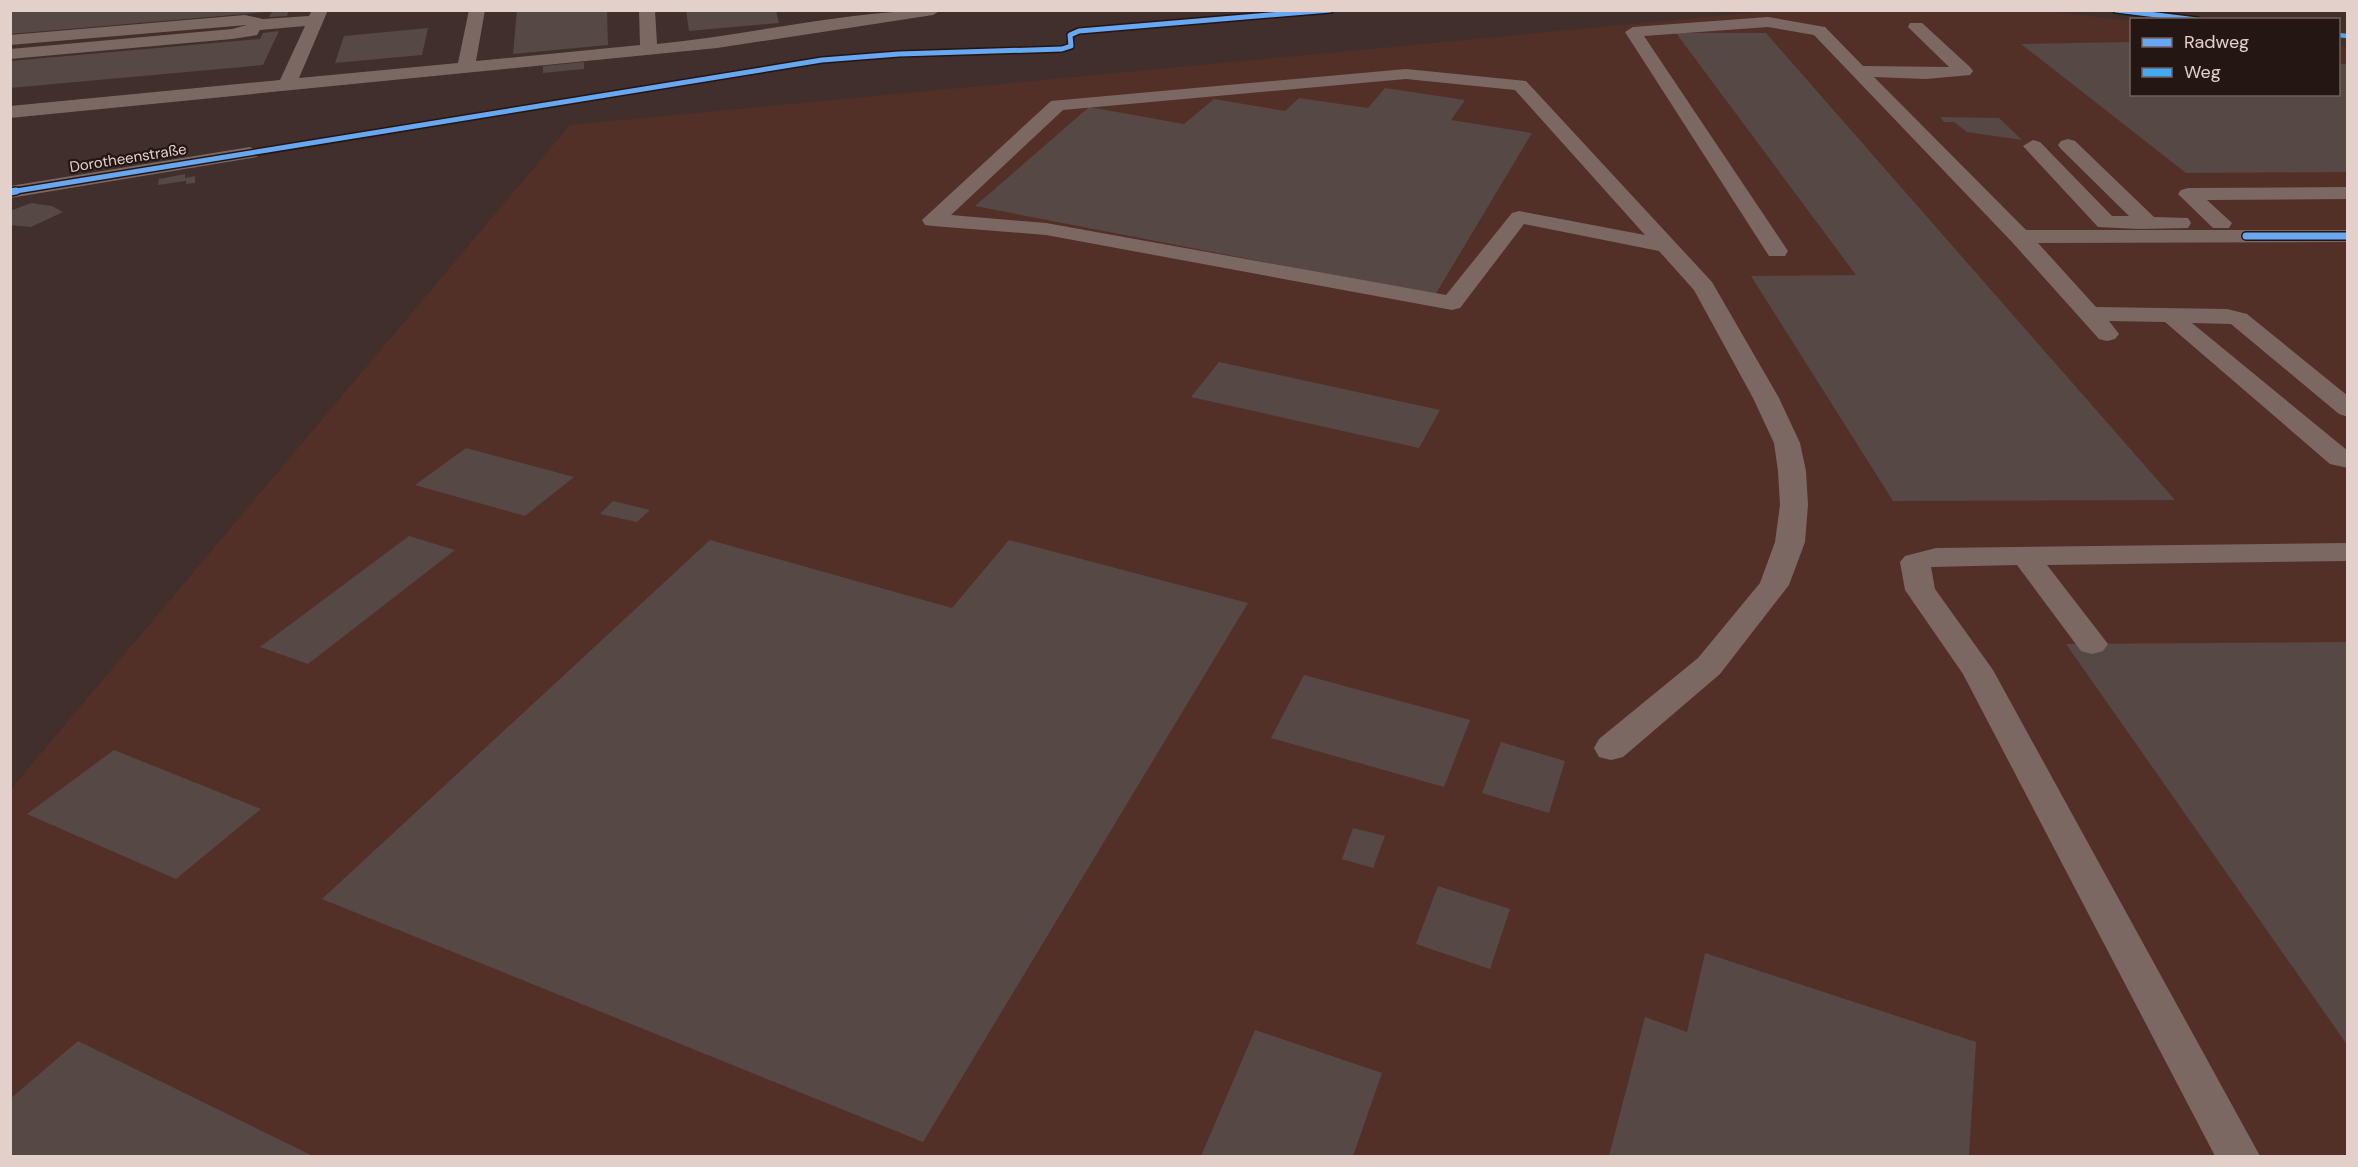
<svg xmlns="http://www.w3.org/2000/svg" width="2358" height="1167" viewBox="0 0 2358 1167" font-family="'DM Sans',sans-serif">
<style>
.built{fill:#533027}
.building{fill:#564844}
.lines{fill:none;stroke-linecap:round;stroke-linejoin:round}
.minor{fill:#7c6862;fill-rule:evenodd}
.quiet{stroke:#42abf6;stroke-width:4.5;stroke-dasharray:9 4.5;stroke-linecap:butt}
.cycleway-far1-casing{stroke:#241613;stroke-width:8}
.cycleway-casing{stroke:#241613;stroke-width:10}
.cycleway-far1{stroke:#66a8f1;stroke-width:5}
.cycleway{stroke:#66a8f1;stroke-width:7}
.labels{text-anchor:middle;stroke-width:4.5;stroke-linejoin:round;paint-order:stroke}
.far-street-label{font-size:15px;fill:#e4d0ca;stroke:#241613}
</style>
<rect width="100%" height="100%" fill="#402f2a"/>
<path class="built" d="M1780 10H2040L2131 21 2132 94H2338L2339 46 2347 47V1156H11V789L570 125Z"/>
<g class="building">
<path d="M267 10V12L10 34V12Z"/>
<path d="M273 10H289L287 16 269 17Z"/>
<path d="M517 10H607L608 45 513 54Z"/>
<path d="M686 10H776L779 23 689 31Z"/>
<path d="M428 28 422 55 335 63 344 36Z"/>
<path d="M279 31 263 65 10 88V61L260 39 263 33Z"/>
<path d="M1676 33H1766L2175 500 1893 501 1751 276 1856 275Z"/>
<path d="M2132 42V94H2338V64H2348V172L2186 173 2021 44Z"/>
<path d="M584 62V69L543 73V66Z"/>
<path d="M1385 88 1465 100 1451 120 1532 133 1435 295 975 206 1089 107 1184 124 1214 99 1285 111 1299 98 1368 108Z"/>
<path d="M1940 117 1999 118 2022 140 1967 132 1954 122H1944Z"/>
<path d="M185 174V178L195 176V183L186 184V181L158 185 159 179Z"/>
<path d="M31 203 52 206 63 212 31 227 10 225V211Z"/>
<path d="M1219 362 1440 410 1419 448 1191 397Z"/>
<path d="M466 448 574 477 525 516 415 485Z"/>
<path d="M613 501 650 510 637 522 600 514Z"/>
<path d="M409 536 455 550 308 664 260 647Z"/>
<path d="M710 540 952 608 1009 540 1248 603 923 1142 322 899Z"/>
<path d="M2348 642V1046L2066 644Z"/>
<path d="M1304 675 1470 720 1444 787 1271 738Z"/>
<path d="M1501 742 1565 761 1549 813 1482 793Z"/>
<path d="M114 750 261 809 176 879 27 814Z"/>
<path d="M1353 828 1385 836 1373 868 1342 859Z"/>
<path d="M1438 886 1510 909 1490 969 1416 944Z"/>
<path d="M1705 953 1976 1042 1969 1156H1609L1645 1017 1687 1032Z"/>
<path d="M1255 1030 1382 1073 1353 1156H1201Z"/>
<path d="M78 1041 313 1156H10V1099Z"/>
</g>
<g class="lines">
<g class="minor">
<path d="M312 10H328L299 78 458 63 469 10H485L476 61 640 45 639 10H655L657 44C752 35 846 10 941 10L933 15 717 48 10 118V106L280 80 305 26 260 30 257 35 232 39 10 59V49L232 29 247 25 10 45V35L245 15 263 19 309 16Z"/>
<path d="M1768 17 1825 27 1863 66 1949 67 1908 27 1910 23H1922L1970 67 1973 71 1970 75 1926 79 1874 77 2026 230H2348V242L2038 243 2096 307 2227 309 2247 314 2348 396V417L2339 414 2231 324 2192 323 2348 451V468L2330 464 2165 322 2109 321 2119 334 2115 339 2107 341 2099 339 2012 242 1814 35 1768 27 1644 36 1788 251 1785 256H1769L1625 32 1633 27Z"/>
<path d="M1406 69 1526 81 1712 282 1779 398 1800 443 1806 471 1808 505 1805 542 1789 585 1720 674 1623 757 1611 760 1599 757 1594 748 1599 739 1698 658 1760 583 1775 542 1780 505 1778 471 1774 443 1753 398 1694 290 1659 251 1524 224 1460 308 1452 310 1046 235 933 226 925 225 922 220 1051 101ZM1406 79 1515 90 1645 235 1519 211 1512 213 1446 295 1046 223 951 215 1063 110Z"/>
<path d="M2068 139 2075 141 2154 217 2188 218 2191 223 2188 228 2139 229 2098 227 2023 146 2033 140 2040 142 2112 216H2129L2061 149 2058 145 2061 141Z"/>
<path d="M250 147 260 153 257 157 10 198V186Z"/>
<path d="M2348 187V199L2207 200 2232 223 2229 228H2213L2178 194 2181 190 2188 188Z"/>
<path d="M2348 543V561L2047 565 2108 644 2103 651 2092 654 2081 651 2017 565 1931 567 1935 589 1993 670 2260 1156H2215L1963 674 1905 590 1900 562 1905 556 1936 548Z"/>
</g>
<path class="quiet" d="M2338 35 2348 36"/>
<g class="cycleway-far1-casing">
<g id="cycleway-far1">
<path d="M2116 10 2197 20"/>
<path d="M10 192 822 60 899 54 1062 49 1071 46 1070 35 1079 31 1330 10"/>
</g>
</g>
<g class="cycleway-casing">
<g id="cycleway">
<path d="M10 192 16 191"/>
<path d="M2246 236H2348"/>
</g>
</g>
<use href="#cycleway-far1" class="cycleway-far1"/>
<use href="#cycleway" class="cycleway"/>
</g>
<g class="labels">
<g class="far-street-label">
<text transform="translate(128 158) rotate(-9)" y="5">Dorotheenstraße</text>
</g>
</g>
<rect width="2358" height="1167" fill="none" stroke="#e4d0ca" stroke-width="24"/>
<rect x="2130" y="18" width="210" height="78" fill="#241613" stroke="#71605c" stroke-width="1.5"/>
<rect x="2142" y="38" width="30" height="9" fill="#66a8f1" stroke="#71605c" stroke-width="1.5"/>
<text x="2184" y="48" font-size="18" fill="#e4d0ca">Radweg</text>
<rect x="2142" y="68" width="30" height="9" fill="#42abf6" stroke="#71605c" stroke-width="1.5"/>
<text x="2184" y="78" font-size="18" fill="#e4d0ca">Weg</text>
</svg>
